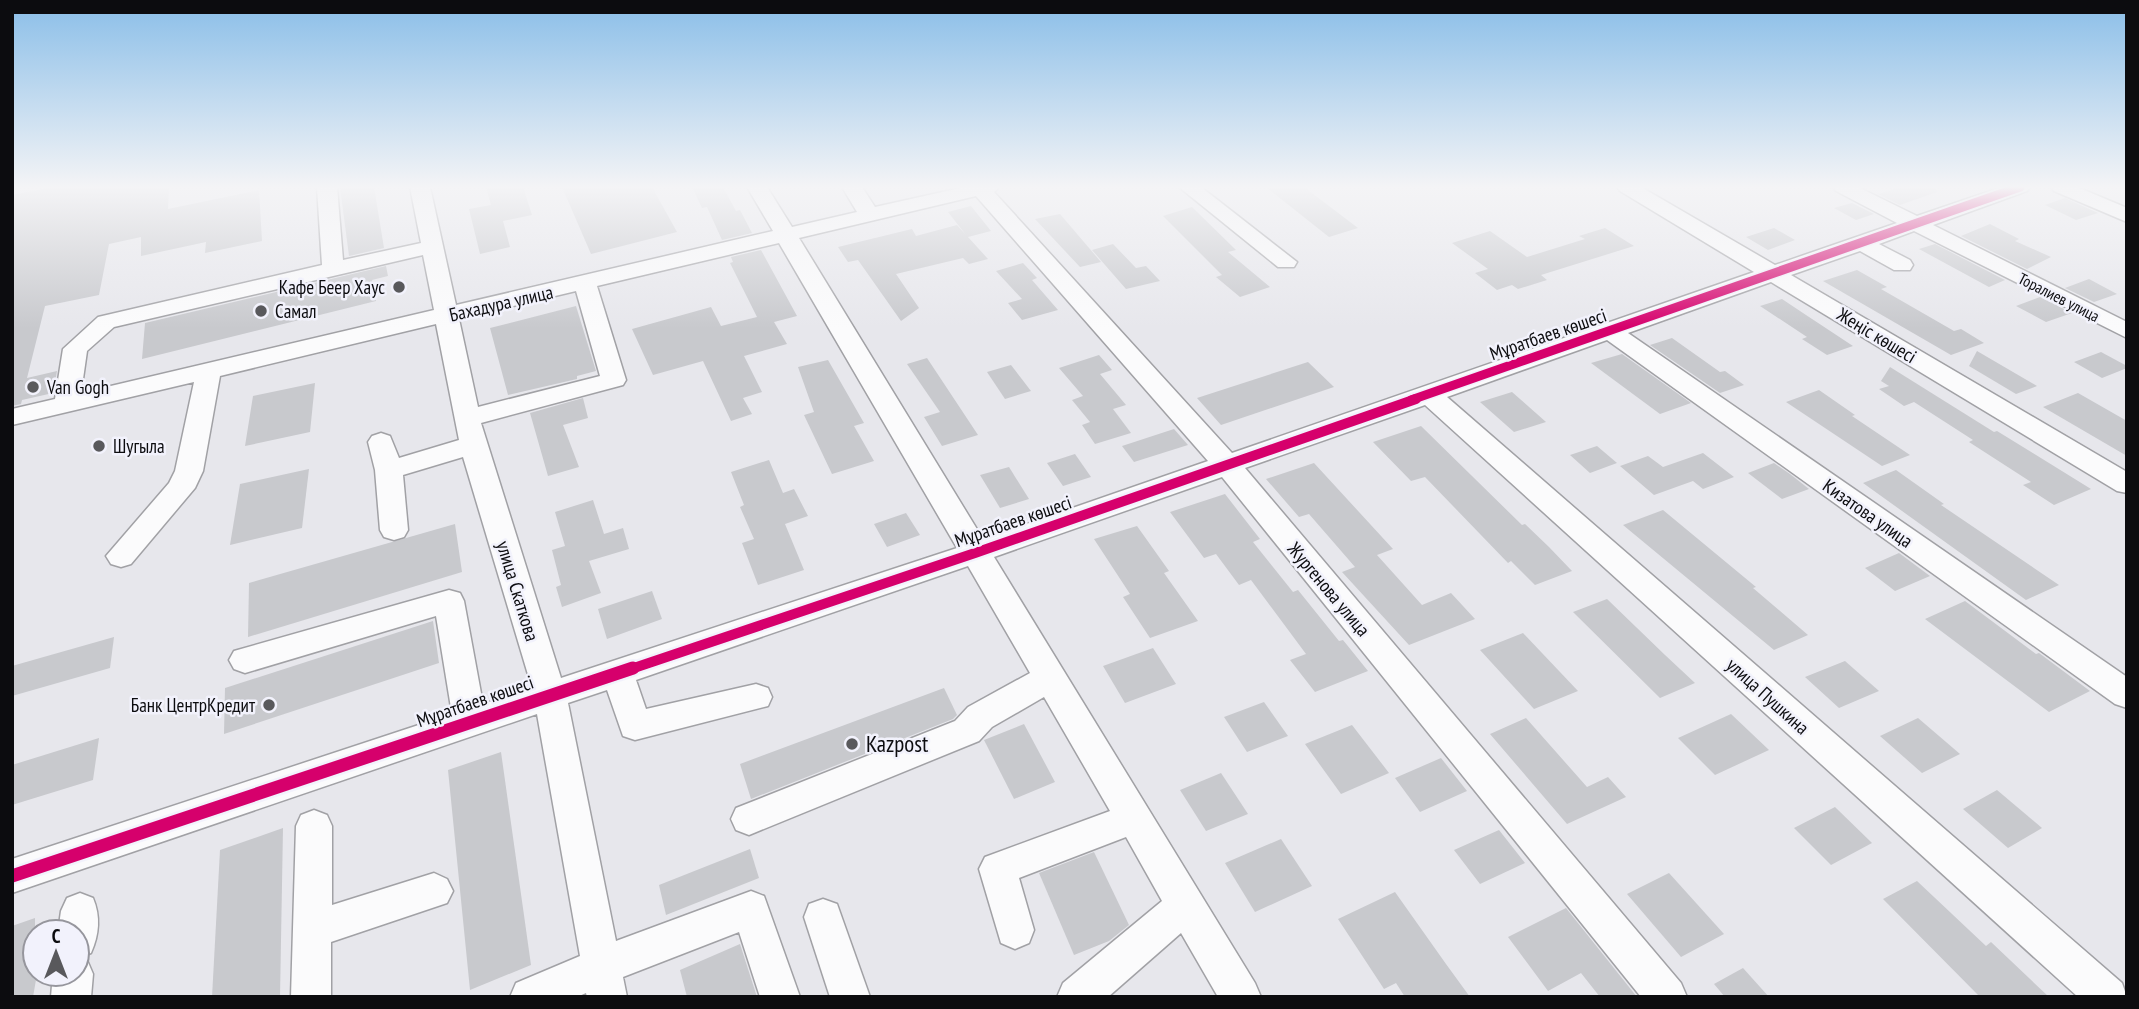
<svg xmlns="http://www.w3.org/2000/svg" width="2139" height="1009" viewBox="0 0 2139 1009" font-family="'PT Sans Narrow',sans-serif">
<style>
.building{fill:#c8c9cd}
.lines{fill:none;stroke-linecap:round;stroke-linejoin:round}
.minor-casing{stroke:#a1a1a5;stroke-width:3}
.minor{fill:#fbfbfc;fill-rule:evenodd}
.cycleway-far2-casing{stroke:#f2f2fc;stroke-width:12}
.cycleway-far1-casing{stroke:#f2f2fc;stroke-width:15}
.cycleway-casing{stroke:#f2f2fc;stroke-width:18}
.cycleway-far2{stroke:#d6006c;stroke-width:9}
.cycleway-far1{stroke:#d6006c;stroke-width:10}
.cycleway{stroke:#d6006c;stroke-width:13}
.poi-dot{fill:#59595c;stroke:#f2f2fc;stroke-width:2.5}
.labels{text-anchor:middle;stroke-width:5;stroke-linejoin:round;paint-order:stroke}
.far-street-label{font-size:16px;fill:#0c0c0f;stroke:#f2f2fc}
.poi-label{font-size:19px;fill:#0c0c0f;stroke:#f2f2fc;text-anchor:start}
.street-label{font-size:19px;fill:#0c0c0f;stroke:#f2f2fc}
.near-poi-label{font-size:23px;fill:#0c0c0f;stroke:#f2f2fc;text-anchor:start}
</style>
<rect width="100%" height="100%" fill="#e7e7ec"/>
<g class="building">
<path d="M53 187H169L168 209 259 190 262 241 205 253 206 242 141 256V237L109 244 99 295 45 306 27 378 57 371 53 393 22 400 21 404 12 406V195Z"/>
<path d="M340 187H374L384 248 349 256Z"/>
<path d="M486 187H523L532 215 503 221 510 247 480 254 469 209 491 205Z"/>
<path d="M562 187H652L677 232 591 254Z"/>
<path d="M692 187H723L736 211 740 210 752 233 722 240 707 207 702 208Z"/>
<path d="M1266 187H1304L1358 228 1329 237Z"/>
<path d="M1901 187H1935L1937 192 1900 205 1878 194Z"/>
<path d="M2065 198 2098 213 2076 220 2045 205Z"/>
<path d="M1852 203 1874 214 1856 220 1834 208Z"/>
<path d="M971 206 991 231 968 237 988 259 969 264 963 258 896 274 919 308 901 321 858 260 848 262 838 247 912 229 916 236 957 225 966 235 948 212Z"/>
<path d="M1192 207 1236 250 1228 252 1270 287 1240 297 1216 277 1222 275 1163 216Z"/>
<path d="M1060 214 1101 262 1080 267 1035 219Z"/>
<path d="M1990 224 2019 239 2015 241 2051 257 2027 269 1961 236Z"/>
<path d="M1605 228 1634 246 1541 275 1547 280 1518 289 1512 285 1497 290 1475 273 1488 269 1452 243 1490 231 1527 257 1585 239 1579 236Z"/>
<path d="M1774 228 1795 240 1768 250 1746 237Z"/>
<path d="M1113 244 1136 268 1146 266 1160 281 1126 289 1092 250Z"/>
<path d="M1935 244 2005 280 1989 287 1919 249Z"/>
<path d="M761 250 797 316 774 322 787 344 744 356 762 392 743 398 752 414 731 421 703 361 653 375 632 329 711 307 721 326 757 317 730 263 733 262 731 257Z"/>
<path d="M1023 263 1037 278 1032 280 1058 310 1022 320 1008 303 1022 299 996 271Z"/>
<path d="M386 266 388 276 372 280 376 301 142 359 145 323Z"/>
<path d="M1857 270 1887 287 1881 289 1954 331 1961 329 1984 343 1951 355 1823 281Z"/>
<path d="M2089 279 2117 294 2094 302 2065 288Z"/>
<path d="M2040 297 2072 313 2046 322 2016 306Z"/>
<path d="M1782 299 1806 315 1853 346 1827 355 1802 339 1807 337 1760 306Z"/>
<path d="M576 306 596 371 577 376V379L508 395 490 328Z"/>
<path d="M1672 338 1720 372 1725 371 1744 385 1720 393 1650 345Z"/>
<path d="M1977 351 2037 386 2016 394 1969 366Z"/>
<path d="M2101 352 2127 366V368L2102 378 2074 362Z"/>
<path d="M1622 354 1691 403 1660 414 1591 363Z"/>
<path d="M1099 355 1112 370 1100 374 1126 405 1113 409 1131 433 1095 444 1082 425 1090 422 1072 400 1083 396 1059 368Z"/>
<path d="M927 358 978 435 942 446 924 417 940 412 907 364Z"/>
<path d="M828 360 864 423 854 426 874 461 832 474 804 415 814 412 798 367Z"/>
<path d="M1308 362 1334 387 1221 425 1197 398Z"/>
<path d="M1011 365 1031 391 1005 399 987 372Z"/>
<path d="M1890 367 1994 432 1997 431 2091 489 2054 505 2023 485 2031 482 1969 442 1973 440 1914 402 1904 406 1879 389 1889 386 1881 381Z"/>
<path d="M315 383 310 432 245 446 253 396Z"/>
<path d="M1819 390 1855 415 1852 416 1910 455 1882 466 1786 402Z"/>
<path d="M1512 392 1546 422 1514 432 1480 402Z"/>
<path d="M2078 393 2127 421V456L2043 407Z"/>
<path d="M583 398 588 418 563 425 579 467 548 476 530 413Z"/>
<path d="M1421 426 1522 525 1525 524 1549 547 1572 571 1535 585 1511 561 1508 563 1425 477 1411 481 1373 442Z"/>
<path d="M1174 429 1188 445 1134 462 1122 446Z"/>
<path d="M1597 446 1617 463 1590 473 1570 455Z"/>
<path d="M1703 453 1734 477 1703 489 1693 481 1654 495 1620 466 1648 456 1663 467Z"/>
<path d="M1075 454 1091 477 1063 486 1047 463Z"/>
<path d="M769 460 783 493 794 489 808 516 785 524 804 570 758 585 742 543 754 539 740 507 744 505 731 472Z"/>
<path d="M1314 463 1393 549 1377 555 1422 605 1451 593 1475 619 1409 645 1342 572 1355 567 1309 514 1299 517 1266 479Z"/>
<path d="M1774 463 1790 474 1809 489 1782 499 1748 473Z"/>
<path d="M1009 467 1029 499 1000 508 980 475Z"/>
<path d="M309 469 302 528 230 545 240 484Z"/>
<path d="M1896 470 1944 504 1941 505 2059 585 2026 600 1863 483Z"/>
<path d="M1225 494 1260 539 1253 542 1293 592 1298 590 1339 641 1343 640 1368 671 1315 692 1290 660 1306 654 1251 580 1239 585 1216 554 1204 558 1170 512Z"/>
<path d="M593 500 604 534 623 528 629 549 589 561 601 593 562 607 556 587 561 585 552 550 565 546 555 512Z"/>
<path d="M1663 510 1756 587 1753 588 1808 635 1774 650 1623 525Z"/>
<path d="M906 513 920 535 887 547 874 524Z"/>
<path d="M455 524 462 572 248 637 249 583Z"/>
<path d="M1137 526 1169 571 1164 573 1198 621 1150 638 1123 597 1130 594 1094 539Z"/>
<path d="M1899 553 1930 576 1895 591 1865 568Z"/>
<path d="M652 591 662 619 607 639 598 609Z"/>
<path d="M1607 599 1665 655 1695 683 1660 698 1573 612Z"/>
<path d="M1965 601 2036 654 2039 653 2090 691 2049 712 1925 619Z"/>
<path d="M433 621 439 663 224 734 225 688Z"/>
<path d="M1523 633 1578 691 1534 709 1480 650Z"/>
<path d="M114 637 110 668 12 696V666Z"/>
<path d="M1153 648 1176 684 1125 703 1103 666Z"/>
<path d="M1845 661 1879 691 1839 708 1805 677Z"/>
<path d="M944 688 957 715 953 719 751 799 740 764Z"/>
<path d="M1264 702 1288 736 1247 752 1224 717Z"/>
<path d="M1731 714 1769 750 1715 775 1678 738Z"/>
<path d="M1526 718 1587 787 1608 777 1626 797 1567 824 1490 734Z"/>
<path d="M1918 718 1960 754 1922 773 1880 736Z"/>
<path d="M1024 724 1055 782 1014 799 984 740Z"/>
<path d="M1352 725 1389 773 1341 794 1305 744Z"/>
<path d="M99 738 93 780 12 805V765Z"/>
<path d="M501 752 531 965 470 990 448 770Z"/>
<path d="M1441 758 1467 791 1420 812 1395 778Z"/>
<path d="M1221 773 1248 814 1206 831 1180 790Z"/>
<path d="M1997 790 2042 828 2008 848 1963 809Z"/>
<path d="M1835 807 1872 843 1831 865 1794 828Z"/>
<path d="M283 828 280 997H212L220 850Z"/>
<path d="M1499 830 1525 863 1480 884 1454 850Z"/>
<path d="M1281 839 1312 886 1255 912 1225 863Z"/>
<path d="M750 849 759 878 666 915 659 885Z"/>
<path d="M1094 852 1129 925 1109 941 1074 955 1039 873Z"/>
<path d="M1669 873 1724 934 1681 957 1627 894Z"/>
<path d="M1917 881 1986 946 1991 942 2049 997H1980L1883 899Z"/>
<path d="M1395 892 1446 964 1470 997H1405L1396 983 1384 989 1338 919Z"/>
<path d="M1566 908 1637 997H1600L1581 973 1548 991 1508 937Z"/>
<path d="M35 918V974H37L33 997H12V926Z"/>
<path d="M740 944 757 997H687L680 970Z"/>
<path d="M1743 968 1769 997H1725L1714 984Z"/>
</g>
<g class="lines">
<g class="minor-casing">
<g id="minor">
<path d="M317 187H337L343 260 421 243 410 187H430L456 305 773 231 747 187H767L792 227 857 212 842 187H862L875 207 965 187H999L994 192 1232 453 1754 272 1620 191 1617 187H1641L1775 265 1897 223 1836 191 1833 187H1858L1917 216 2002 187H2030L2027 191 1933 225 2127 322V338L1914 231 1879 244 1910 260 1913 265 1910 270H1894L1860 251 1791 275 2127 472V493L2117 491 1771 282 1628 333 2127 677V708L2115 704 1607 340 1447 397 2122 983 2127 997H2078L1425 405 1245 468 1681 983 1687 997H1641L1222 477 994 557 1255 983 1261 997H1218L1181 933 1108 997H1057L1063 983 1162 901 1126 837 1019 878 1034 930 1029 943 1015 949 1001 943 979 869 985 857 1110 811 1044 697 992 727 979 741 749 835 736 830 731 819 736 808 955 721 968 707 1030 673 968 566 636 680 646 709 756 684 768 688 772 697 768 706 635 740 623 736 607 690 568 703 616 941 751 891 764 896 800 997H760L739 932 623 977 627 997H587L586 993 577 997H510L516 983 580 956 537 714 12 893V859L452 714 436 616 245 673 234 669 229 660 234 651 449 590 460 593 464 601 483 704 532 688 463 457 403 475 408 530 404 537 394 540 384 537 380 530 375 470 368 442 372 436 381 433 390 436 399 458 459 440 436 324 220 376 203 471 195 488 131 564 121 567 111 564 106 556 169 483 175 471 194 382 12 425V409L55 399 63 349 98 317 322 265ZM976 196 1208 461 983 539 799 238ZM779 243 957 548 561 678 481 423 623 385 626 380 597 286ZM423 255 434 310 81 393 87 351 114 327ZM576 291 600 376 478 407 459 319Z"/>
<path d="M1179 187H1201L1297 262 1294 267H1278Z"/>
<path d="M2051 187H2077L2127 208V222L2054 191Z"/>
<path d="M314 810 327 815 332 826V905L434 873 447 879 453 891 447 903 331 942V997H291L296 826 301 815Z"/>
<path d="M80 893 93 898C101 917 99 935 91 953L80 957 87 960 93 974 91 997H51L53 974H77V932H58L61 911 67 898Z"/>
<path d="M823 899 837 904 870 997H830L804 917 809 904Z"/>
</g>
</g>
<use href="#minor" class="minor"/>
<g class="cycleway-far2-casing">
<path id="cycleway-far2" d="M1411 400 2020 187"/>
</g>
<g class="cycleway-far1-casing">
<path id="cycleway-far1" d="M628 670 975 553 1416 399"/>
</g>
<g class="cycleway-casing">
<path id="cycleway" d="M12 876 633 668"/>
</g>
<use href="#cycleway-far2" class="cycleway-far2"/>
<use href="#cycleway-far1" class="cycleway-far1"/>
<use href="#cycleway" class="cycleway"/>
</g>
<linearGradient id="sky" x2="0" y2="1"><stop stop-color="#8abee8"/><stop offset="0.57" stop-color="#f4f4f6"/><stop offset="1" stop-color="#f4f4f6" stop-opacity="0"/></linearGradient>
<rect width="2139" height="328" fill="url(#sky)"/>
<g class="poi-dot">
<circle cx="399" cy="287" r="7"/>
<circle cx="261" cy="311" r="7"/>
<circle cx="33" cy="387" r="7"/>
<circle cx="99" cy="446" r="7"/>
<circle cx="269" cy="705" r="7"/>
<circle cx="852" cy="744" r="7"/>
</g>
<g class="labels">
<g class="far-street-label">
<text transform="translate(2059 297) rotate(27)" y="6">Торалиев улица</text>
</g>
<g class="poi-label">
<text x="385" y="294" text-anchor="end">Кафе Беер Хаус</text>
<text x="275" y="318">Самал</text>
<text x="47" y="394">Van Gogh</text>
<text x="113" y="453">Шугыла</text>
<text x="255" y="712" text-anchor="end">Банк ЦентрКредит</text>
</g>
<g class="street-label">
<text transform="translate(501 303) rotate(-13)" y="7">Бахадура улица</text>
<text transform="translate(1548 334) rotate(-19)" y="7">Мұратбаев көшесі</text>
<text transform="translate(1877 335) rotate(31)" y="7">Жеңіс көшесі</text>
<text transform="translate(1868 513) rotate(35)" y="7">Кизатова улица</text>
<text transform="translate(1013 521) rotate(-19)" y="7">Мұратбаев көшесі</text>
<text transform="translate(1329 589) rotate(50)" y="7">Жургенова улица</text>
<text transform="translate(518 591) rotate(73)" y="7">улица Скаткова</text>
<text transform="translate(1768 696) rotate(42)" y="7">улица Пушкина</text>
<text transform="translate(475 701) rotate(-19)" y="7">Мұратбаев көшесі</text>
</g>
<g class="near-poi-label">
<text x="866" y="752">Kazpost</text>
</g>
</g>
<rect width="2139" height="1009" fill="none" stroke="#0c0c0f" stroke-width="28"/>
<g transform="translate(56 953)"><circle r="33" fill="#f2f2fc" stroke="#96969d" stroke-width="2"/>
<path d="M0-5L12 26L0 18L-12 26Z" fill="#59595c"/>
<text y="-10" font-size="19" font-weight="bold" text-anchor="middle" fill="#0c0c0f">С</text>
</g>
</svg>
